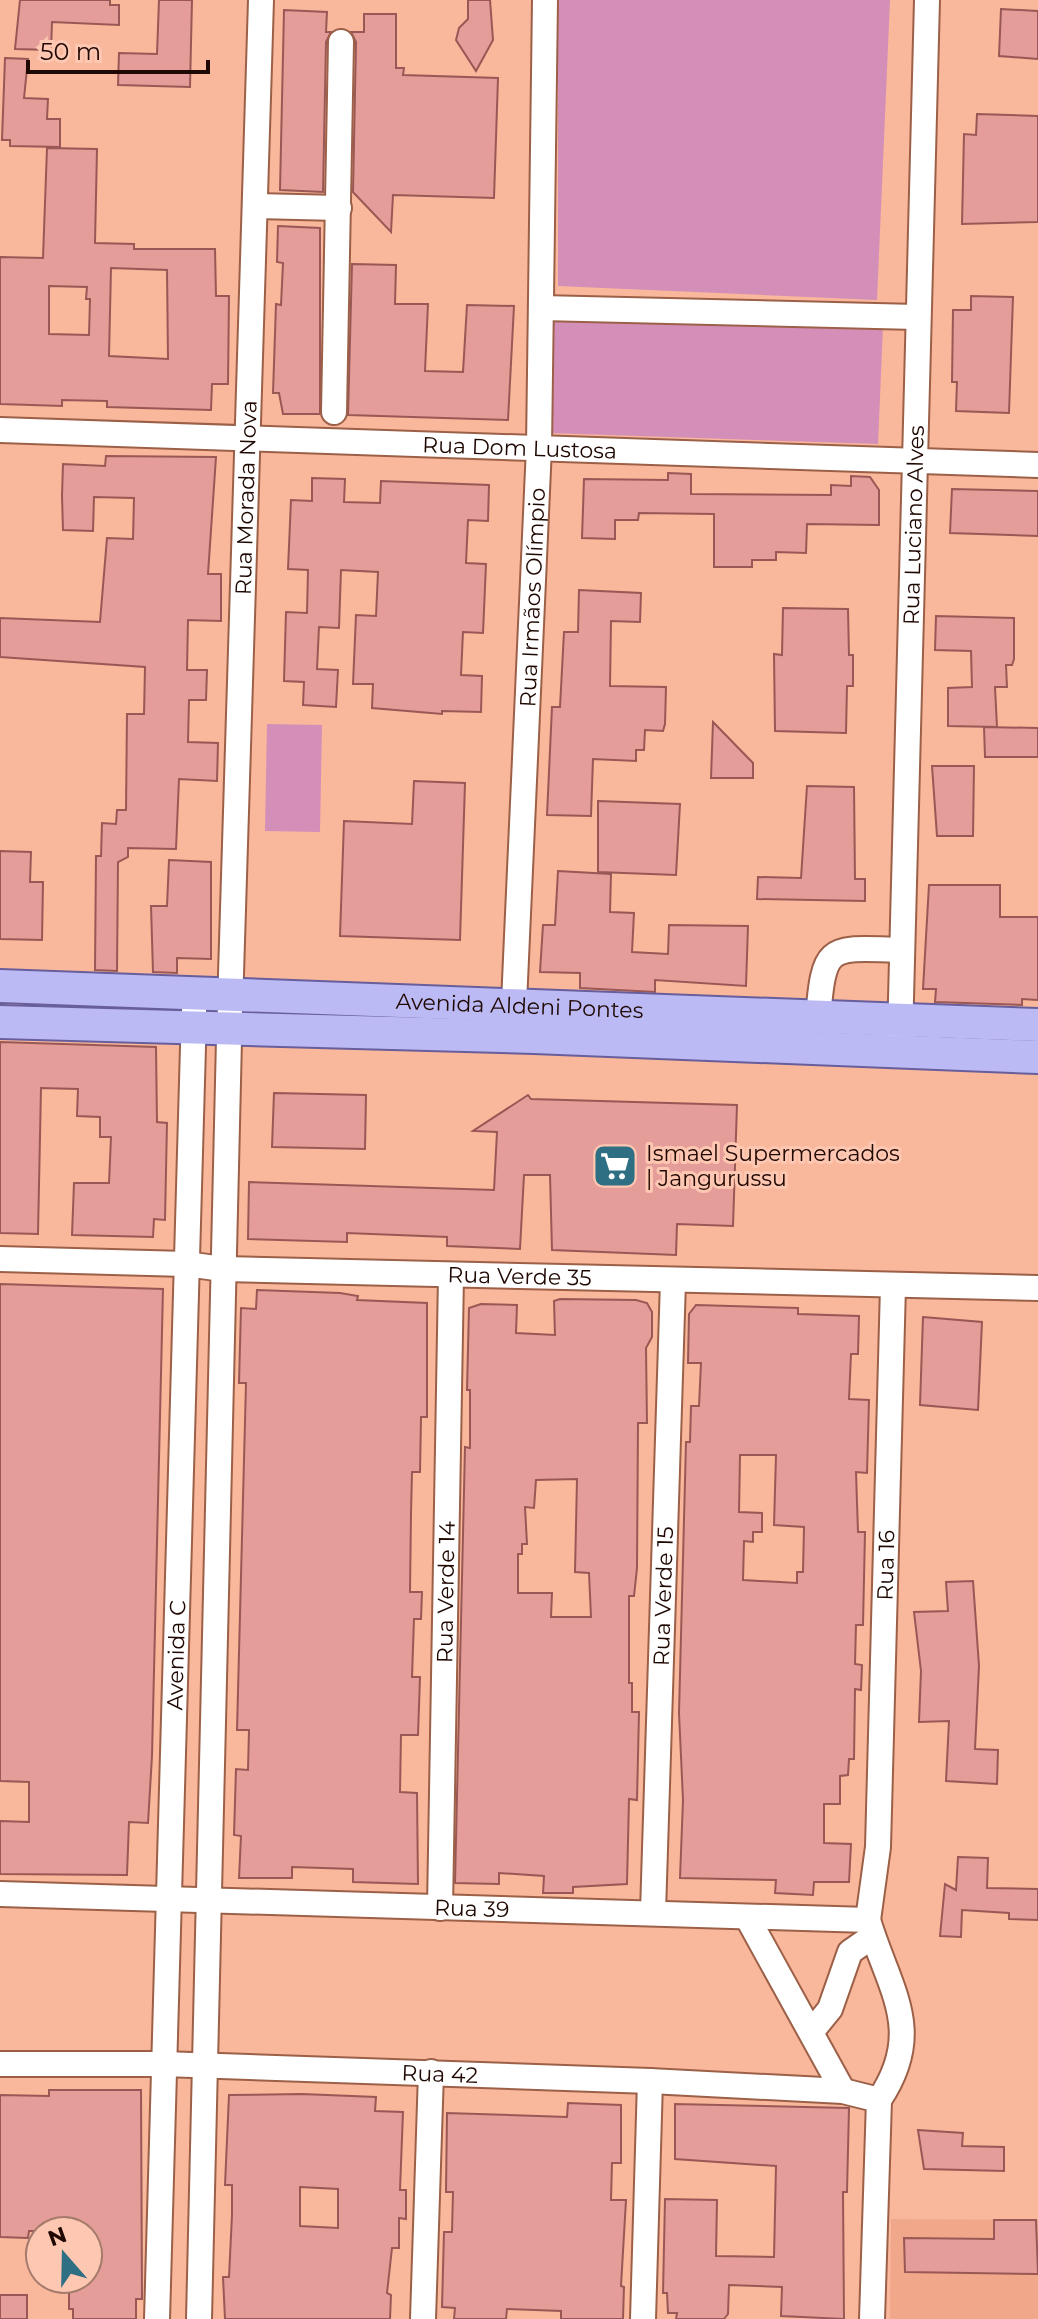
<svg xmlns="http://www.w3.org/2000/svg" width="1038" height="2319" viewBox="0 0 1038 2319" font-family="Montserrat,sans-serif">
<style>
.built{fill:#f1a88a}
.green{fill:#d38fb8}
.building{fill:#e49d99;stroke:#995855;stroke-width:2;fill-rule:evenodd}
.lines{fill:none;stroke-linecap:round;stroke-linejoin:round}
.minor-casing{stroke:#9b6047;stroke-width:28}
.major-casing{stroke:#675e9b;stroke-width:36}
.minor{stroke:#fff;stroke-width:24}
.major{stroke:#bbbaf5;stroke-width:32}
.labels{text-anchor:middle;stroke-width:6;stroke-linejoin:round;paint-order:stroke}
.street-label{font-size:22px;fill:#1f0802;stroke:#fec7b2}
.poi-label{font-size:22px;fill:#1f0802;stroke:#fec7b2;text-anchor:start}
</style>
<rect width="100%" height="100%" fill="#f9b79c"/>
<path class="built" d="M891 2219 1038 2220V2319H890Z"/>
<g class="green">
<path d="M558 0H890L877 300 558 286Z"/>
<path d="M551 316 883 326 878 444 548 433Z"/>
<path d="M267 724 322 725 320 832 265 831Z"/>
</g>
<g class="building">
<path d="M20 0H110V5H119V25L52 22 51 50 15 49Z"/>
<path d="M159 0H192L190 87 118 85 119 53 157 54Z"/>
<path d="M468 0H490L493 40 476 71 456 40 459 28 468 19Z"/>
<path d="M1001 9 1038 11V59L999 56Z"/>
<path d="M284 10 327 12 326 32H331L326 42 323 192 280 190Z"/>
<path d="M364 14H396V68H404L403 75 498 78 494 198 393 195 391 232 353 192 356 42 351 32H364Z"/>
<path d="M5 58 28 59 24 98 48 99 47 119H60V147L10 146V140H2Z"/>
<path d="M977 114 1038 116V222L962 224 964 134 976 135Z"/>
<path d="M47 148 97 149 95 243 134 244V249H215L216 296H229L228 384H212L211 410 107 407V401L62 400V406L0 404V257L43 258ZM111 268 167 270 168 359 109 356ZM49 286 87 287 86 299H90L89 335 49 334Z"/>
<path d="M278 226 320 228V414H283L279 393H273L276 304 281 305 283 263 277 262Z"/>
<path d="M352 264 396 265 395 304H428L425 371 463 372 467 305 514 306 508 420 348 415Z"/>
<path d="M971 296 1013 297 1009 413 956 411 957 382H952L953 310H971Z"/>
<path d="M106 456 216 457 208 574H221V621L188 620 187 670H207L206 700H189L188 742 218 743 217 781 179 779 176 849 128 848V857L118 862 117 971 95 970 96 856H101L102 823 116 824 117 810H126L127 714H144L145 667 0 657V618L100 622 107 538 133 539 134 498 94 497 93 531 63 530 62 496 63 464 105 466Z"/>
<path d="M668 473 691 474V494L831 495V485L851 486V476L870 477 879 490V525L807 524 806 553 776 552V560H752V567H714V514L639 513 638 520H615V539L582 538 584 479 668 480Z"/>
<path d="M312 478 345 479 344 502 380 503 381 481 489 485 488 521 468 520 466 563 486 564 483 633 463 632 461 675 482 676 481 712 442 711V714L372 708 373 684H353L356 615 376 616 378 572 341 570 339 628 319 627 317 669 338 670 336 707 303 705 304 682 284 681 286 612 307 613 308 570 288 569 291 500 312 501Z"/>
<path d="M952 489 1038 491V536L950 533Z"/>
<path d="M579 590 641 593 640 622 611 621 610 686 666 687 665 724 663 731 645 730 644 750H636V761L593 759 591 816 547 815 552 707H560L564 632H578Z"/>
<path d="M783 608 848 609 849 655H853V686H847L846 733 775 731 774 654 782 655Z"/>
<path d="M936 616 1014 618V659L1012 665H1006L1007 687H995L997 727 948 726V688L972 687 971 651 935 650Z"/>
<path d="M713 722 753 763V778H711Z"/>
<path d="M984 727 1038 728V757H985Z"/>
<path d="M932 766H974L973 836H937Z"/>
<path d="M414 781 465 783 460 940 340 936 344 821 412 824Z"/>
<path d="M807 786 854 787 855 879H865V901L757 899 758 877 801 878Z"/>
<path d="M598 801 680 804 676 875 598 872Z"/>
<path d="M0 851 31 852 30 882H43L42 940 0 939Z"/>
<path d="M169 860 211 862V959L177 958V973L153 972 151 906H167Z"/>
<path d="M558 871 611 874 610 912 634 913 632 952 668 954 669 925 748 926 746 986 655 980V992L580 988V973L540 972 543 925H555Z"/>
<path d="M929 885H1000V917H1038V1000L1022 999V1005L935 1002 936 989H923Z"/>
<path d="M0 1042 156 1047 157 1122 167 1123 165 1220 154 1219 153 1237 72 1235 74 1183H109L111 1137H100V1117L77 1116 78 1089 41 1088 38 1234 0 1233Z"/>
<path d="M274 1093 366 1095 365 1149 272 1147Z"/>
<path d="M528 1095 531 1099 737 1105 733 1226 677 1224 676 1255 552 1250 550 1175H524L520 1249 447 1246V1237L347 1233V1242L248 1239 249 1182 494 1190 497 1132 473 1131Z"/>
<path d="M0 1284 163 1289 152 1756 148 1823 129 1822 127 1875 0 1874V1821L29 1822V1782L0 1781Z"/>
<path d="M257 1290 340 1293 358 1296 357 1300 427 1303V1417H421L420 1472H412L411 1513 410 1592H422L421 1619H414L412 1677H420L418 1735H401L400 1792 417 1793 418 1884 353 1882V1869L292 1867V1878H239L241 1836 234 1835 236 1769 248 1770 249 1730H237L246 1383H239L241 1308 256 1309Z"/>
<path d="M560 1299 636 1300 647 1303 652 1312V1337L646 1348 647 1423H638L637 1568 634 1596H629V1683H632V1712H639L637 1800 629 1799 627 1884 573 1887V1893H543L544 1876 499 1873V1884L455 1883 465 1447 470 1448V1390H467L469 1308 481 1304 517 1305 516 1333 555 1335 554 1301ZM577 1479 575 1572 589 1573 591 1617H551L552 1593H518V1554H522V1544H527L525 1507 534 1508 536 1480Z"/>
<path d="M696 1305 798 1308V1314L859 1316 858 1354H851L849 1399 869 1400 867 1473 856 1472 858 1532H865L863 1625H856L855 1664 862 1665 861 1690 855 1689 854 1759H849L848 1775 840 1776V1804H824V1843L851 1844 849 1882H814L813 1895 775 1893 776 1880 680 1878 683 1800 679 1713 686 1442H690L691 1406H699L701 1363H688L689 1314ZM740 1455H776L774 1525 804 1527 803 1572H797V1583L743 1580 744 1541 753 1542V1532H762V1513L739 1512Z"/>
<path d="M923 1317 982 1322 978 1410 920 1405Z"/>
<path d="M973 1581 979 1666 975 1749 998 1750 997 1784 946 1781 949 1721 919 1722 921 1671 914 1612 948 1611 946 1582Z"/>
<path d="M958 1857 988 1858 987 1888 1038 1889V1920L1009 1919V1913L962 1910 961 1937 940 1936 945 1884 956 1890Z"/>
<path d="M49 2090H141L142 2299H136V2319H73V2309H69V2279H88V2231H29L28 2238 0 2237V2095L49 2096Z"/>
<path d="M302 2094 376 2097 375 2111 403 2112 400 2190H406V2219L399 2218V2248H392L387 2293 391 2295 390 2319H225L223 2277H229L232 2215V2185H225L229 2095ZM300 2187 338 2189V2228L300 2226Z"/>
<path d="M568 2103 621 2105V2163H612L611 2200H626L621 2286 624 2287 623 2319H561V2311L507 2309 506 2319H454L455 2308 442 2307 444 2232H452L453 2192H446L447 2113 567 2117Z"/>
<path d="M675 2104 849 2108 847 2192H843L844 2319 781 2316 782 2287 729 2285 728 2314 724 2319H676L677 2313H668L667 2293H663L665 2199 717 2200 716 2256 774 2257 776 2166 675 2159Z"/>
<path d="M918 2130 963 2133 962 2146 1004 2147V2171L924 2169Z"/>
<path d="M994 2220H1036L1038 2274 905 2272 904 2238 994 2239Z"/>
<rect x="0" y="2295" width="27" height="24"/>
</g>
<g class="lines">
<g class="minor-casing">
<g id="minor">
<path d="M256 206 339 208"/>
<path d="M541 308 917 317"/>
<path d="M334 412 341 42"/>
<path id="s1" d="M0 430 1038 465"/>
<path id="s2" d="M514 1003 539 447 545 0"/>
<path d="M818 1018C824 942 829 948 902 950"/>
<path id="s3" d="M900 1037 927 0"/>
<path id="s4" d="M0 1259 186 1264 223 1269 1038 1288"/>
<path id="s5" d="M0 1894 868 1920 878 1847 893 1286"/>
<path id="s6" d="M440 1908 451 1275"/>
<path id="s7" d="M653 1912 673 1281"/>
<path d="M747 1917 843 2091"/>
<path d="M868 1920C889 1990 926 2030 879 2100"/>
<path d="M812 2031 830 2009 850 1952 873 1936"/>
<path id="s8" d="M0 2064H163L650 2081 843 2091 879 2100"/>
<path id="s9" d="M157 2319 194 1011"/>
<path id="s10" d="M199 2319 229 1039 261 0"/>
<path d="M423 2319 431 2072"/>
<path d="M643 2319 650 2081"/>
<path d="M872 2319 879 2100"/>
</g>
</g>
<g class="major-casing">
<g id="major">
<path id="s11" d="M0 986 1038 1025"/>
<path d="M0 1022 534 1037 1038 1057"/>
</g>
</g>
<use href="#minor" class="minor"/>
<use href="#major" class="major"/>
</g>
<defs>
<g id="supermarket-square" transform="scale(2.3)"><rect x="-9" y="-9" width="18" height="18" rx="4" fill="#2f6f83" stroke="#fec7b2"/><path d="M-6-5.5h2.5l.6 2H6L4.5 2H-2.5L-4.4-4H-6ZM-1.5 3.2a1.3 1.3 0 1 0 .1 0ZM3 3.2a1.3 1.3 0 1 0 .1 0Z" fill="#fff"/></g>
</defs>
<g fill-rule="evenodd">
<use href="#supermarket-square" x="615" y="1166"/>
</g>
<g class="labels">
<g class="street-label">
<text dy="8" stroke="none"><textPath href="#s1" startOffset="520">Rua Dom Lustosa</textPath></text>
<text dy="8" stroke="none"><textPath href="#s10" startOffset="1822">Rua Morada Nova</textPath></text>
<text dy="8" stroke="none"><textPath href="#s3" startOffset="512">Rua Luciano Alves</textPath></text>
<text dy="8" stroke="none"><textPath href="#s2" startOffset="406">Rua Irmãos Olímpio</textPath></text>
<text dy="8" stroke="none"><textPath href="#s11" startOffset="520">Avenida Aldeni Pontes</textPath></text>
<text dy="8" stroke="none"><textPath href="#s4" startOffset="520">Rua Verde 35</textPath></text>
<text dy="8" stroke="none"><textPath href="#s5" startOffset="1224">Rua 16</textPath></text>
<text dy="8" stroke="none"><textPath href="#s6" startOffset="316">Rua Verde 14</textPath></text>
<text dy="8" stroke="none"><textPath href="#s7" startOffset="316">Rua Verde 15</textPath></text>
<text dy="8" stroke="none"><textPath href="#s9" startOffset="664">Avenida C</textPath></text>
<text dy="8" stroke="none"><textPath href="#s5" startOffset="472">Rua 39</textPath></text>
<text dy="8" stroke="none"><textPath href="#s8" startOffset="440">Rua 42</textPath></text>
</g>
<g class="poi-label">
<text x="646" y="1161">Ismael Supermercados<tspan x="646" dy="25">| Jangurussu</tspan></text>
</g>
</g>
<g transform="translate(64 2255) rotate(340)"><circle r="38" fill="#fec7b2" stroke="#a57b6c" stroke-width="2"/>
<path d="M0-6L14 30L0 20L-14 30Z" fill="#2f6f83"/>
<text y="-12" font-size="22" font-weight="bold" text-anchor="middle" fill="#1f0802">N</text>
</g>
<path d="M28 60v12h180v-12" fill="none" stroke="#1f0802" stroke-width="4"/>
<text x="40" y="60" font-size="24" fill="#1f0802" stroke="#fec7b2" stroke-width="6" paint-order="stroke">50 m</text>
</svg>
